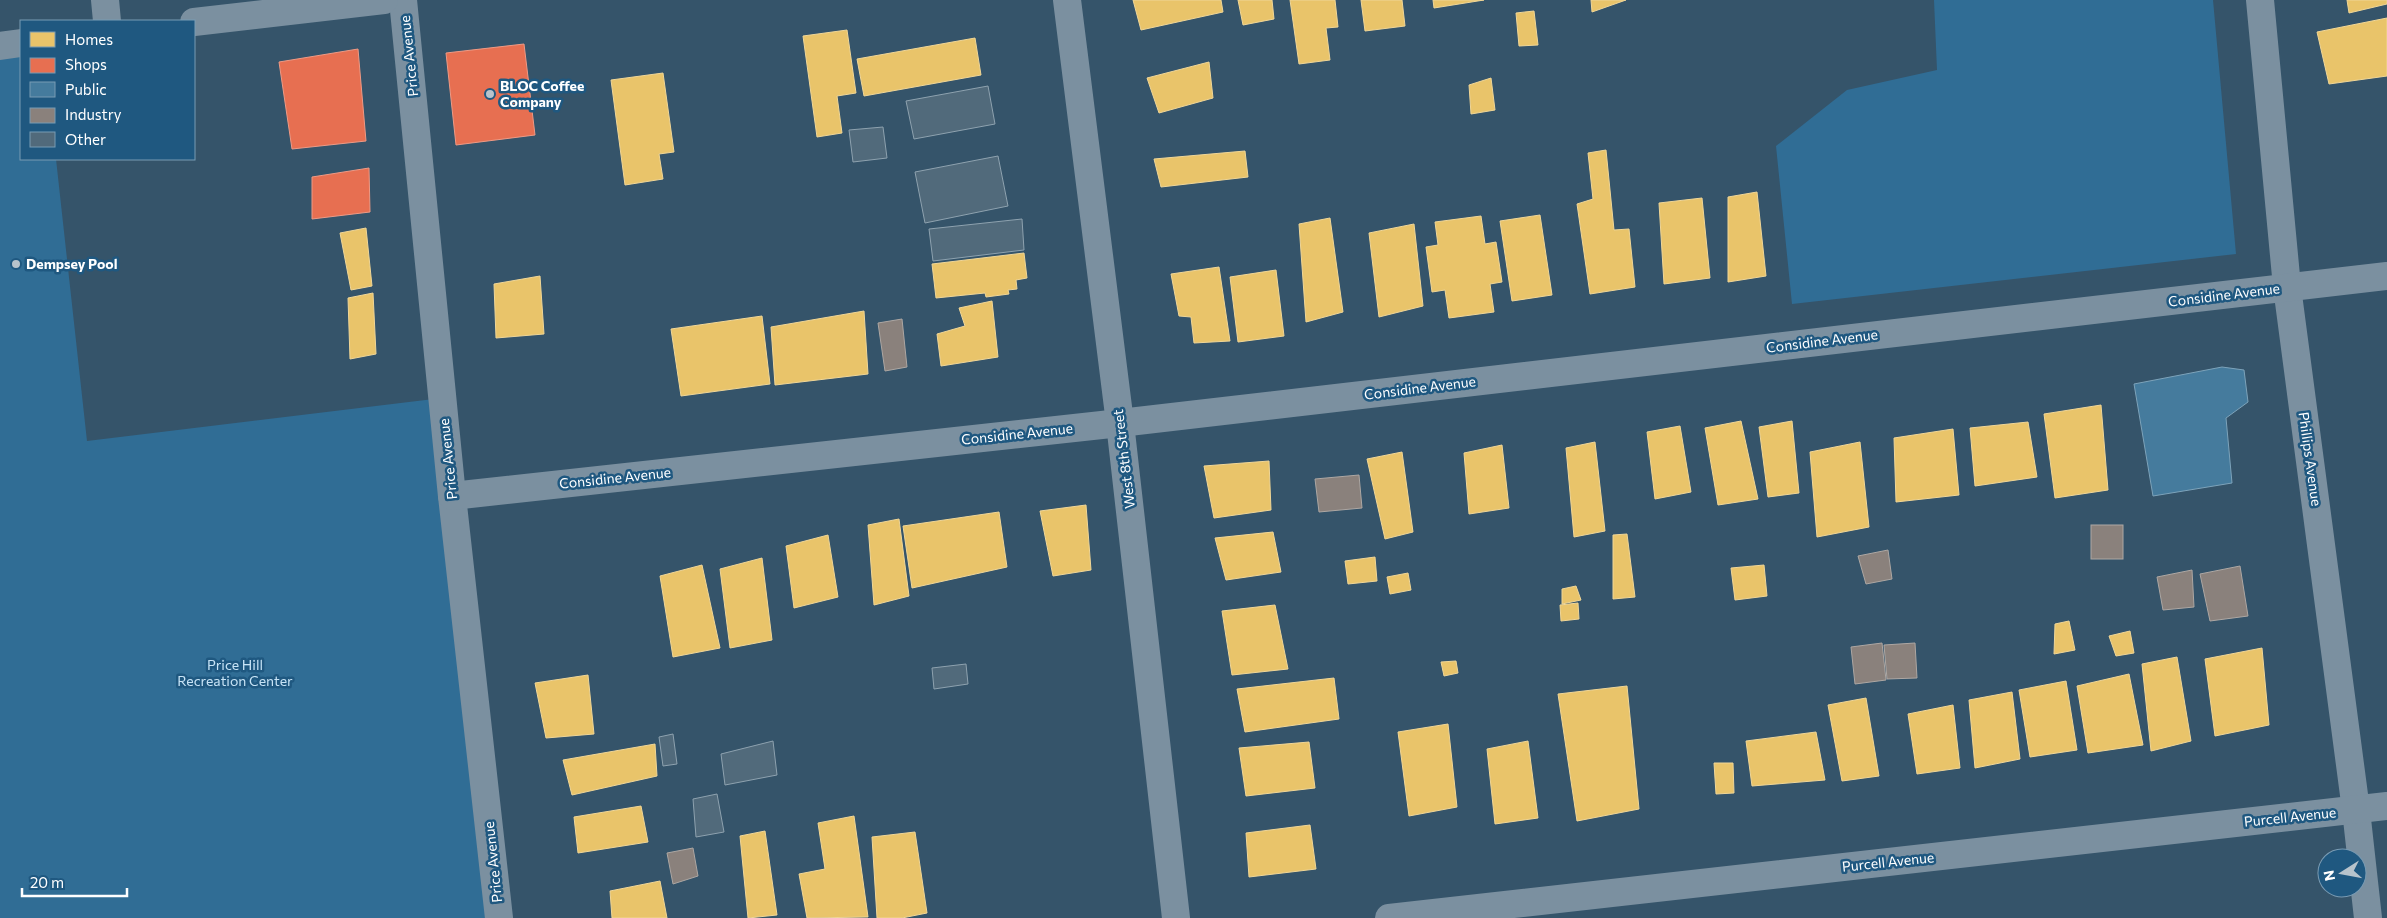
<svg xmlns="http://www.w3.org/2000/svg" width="2387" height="918" viewBox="0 0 2387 918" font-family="Commissioner,sans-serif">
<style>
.green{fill:#306d95}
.homes{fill:#e9c46a;stroke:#f0d697}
.shops{fill:#e76f51;stroke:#ee9a85}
.public{fill:#457b9d;stroke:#7da3ba}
.industry{fill:#8a817c;stroke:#ada7a3}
.building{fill:#516a7b;stroke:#8ea2af}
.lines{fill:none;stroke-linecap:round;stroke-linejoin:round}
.minor{stroke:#7b90a0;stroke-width:28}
.poi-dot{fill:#b8c3cb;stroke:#1f5880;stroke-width:2}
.labels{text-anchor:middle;stroke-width:5;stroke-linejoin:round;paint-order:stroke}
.street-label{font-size:14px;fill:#fff;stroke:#1f5880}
.poi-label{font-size:14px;font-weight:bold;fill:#fff;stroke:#1f5880;text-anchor:start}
.park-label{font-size:14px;fill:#c8e4f6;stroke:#1f5880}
</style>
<rect width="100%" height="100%" fill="#35546a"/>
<g class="green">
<path d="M1934 0H2213L2236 254 1792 304 1776 146 1847 90 1937 70Z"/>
<path d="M21 43V159H56L87 441 442 398 499 918H0V46Z"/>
</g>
<g class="homes">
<path d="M1133 0H1221L1223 12 1141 30Z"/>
<path d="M1238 0H1272L1274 19 1243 25Z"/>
<path d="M1290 0H1335L1338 27 1326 28 1330 60 1299 64Z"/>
<path d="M1361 0H1402L1405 26 1365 31Z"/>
<path d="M1433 0H1484L1434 8Z"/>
<path d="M1591 0H1626L1592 12Z"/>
<path d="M2347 0H2387V4L2349 13Z"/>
<path d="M1534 11 1538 45 1519 46 1516 13Z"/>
<path d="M2387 18V76L2329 84 2317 32Z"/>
<path d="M847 30 856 93 837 96 842 133 817 137 803 36Z"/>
<path d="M975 38 981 75 864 96 857 59Z"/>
<path d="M1209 62 1213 98 1159 113 1147 78Z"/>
<path d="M663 73 674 152 659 154 663 179 625 185 611 80Z"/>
<path d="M1491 78 1495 110 1471 114 1469 85Z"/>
<path d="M1606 150 1614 230 1629 229 1635 287 1590 294 1577 204 1593 199 1588 153Z"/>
<path d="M1245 151 1248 177 1161 187 1154 159Z"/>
<path d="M1757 192 1766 276 1728 282V197Z"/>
<path d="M1702 198 1710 278 1664 284 1659 203Z"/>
<path d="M1540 215 1552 295 1512 301 1500 221Z"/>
<path d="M1481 216 1485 244 1496 242 1502 282 1490 284 1494 312 1449 318 1445 290 1432 292 1426 247 1438 245 1435 222Z"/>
<path d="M1330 218 1343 312 1306 322 1299 224Z"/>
<path d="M1414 224 1423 306 1379 317 1369 233Z"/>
<path d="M366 228 372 286 351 290 340 233Z"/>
<path d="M1024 253 1027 278 1016 280 1017 289 1008 290 1009 294 986 297 985 293 936 298 932 264Z"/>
<path d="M1219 267 1230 341 1194 343 1191 317 1179 316 1171 274Z"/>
<path d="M1276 270 1284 336 1238 342 1230 277Z"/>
<path d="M540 276 544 334 496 338 494 284Z"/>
<path d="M373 293 376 354 350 359 348 298Z"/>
<path d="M992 301 998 357 941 366 937 334 965 326 959 308Z"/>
<path d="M864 311 868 374 775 385 771 327Z"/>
<path d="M762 316 770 384 681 396 671 329Z"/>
<path d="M2101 405 2108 490 2055 498 2044 414Z"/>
<path d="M1741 421 1758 499 1718 505 1705 428Z"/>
<path d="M1792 421 1799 493 1768 497 1759 427Z"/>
<path d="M2028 422 2037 477 1975 486 1970 428Z"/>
<path d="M1680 426 1691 492 1655 499 1647 432Z"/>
<path d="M1953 429 1959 495 1896 502 1894 438Z"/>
<path d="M1595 442 1605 531 1574 537 1566 448Z"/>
<path d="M1860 442 1869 527 1817 537 1810 452Z"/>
<path d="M1502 445 1509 508 1469 514 1464 453Z"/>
<path d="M1402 452 1413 532 1385 539 1367 459Z"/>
<path d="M1269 461 1271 510 1214 518 1204 466Z"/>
<path d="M1086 505 1091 570 1053 576 1040 511Z"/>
<path d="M999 512 1007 567 912 588 903 526Z"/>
<path d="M899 519 909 596 874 605 868 525Z"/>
<path d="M1273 532 1281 572 1226 580 1215 538Z"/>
<path d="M1627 534 1635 597 1613 599V535Z"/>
<path d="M828 535 838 597 794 608 786 546Z"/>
<path d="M1375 557 1377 581 1348 584 1345 561Z"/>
<path d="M762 558 772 640 730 648 720 569Z"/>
<path d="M702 565 720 648 673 657 660 576Z"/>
<path d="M1764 565 1767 596 1735 600 1731 568Z"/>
<path d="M1408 573 1411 590 1390 594 1387 577Z"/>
<path d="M1576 586 1581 600 1562 604V589Z"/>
<path d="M1578 603 1579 619 1561 621 1560 605Z"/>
<path d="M1275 605 1288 669 1232 675 1222 611Z"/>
<path d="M2069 621 2075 650 2054 654 2055 624Z"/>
<path d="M2130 631 2134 653 2116 656 2109 636Z"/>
<path d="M2262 648 2269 725 2215 736 2205 659Z"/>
<path d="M2177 657 2191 741 2151 751 2142 664Z"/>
<path d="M1456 661 1458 673 1444 676 1441 662Z"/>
<path d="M2129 674 2143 745 2088 753 2077 686Z"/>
<path d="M588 675 594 734 546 738 535 683Z"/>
<path d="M1334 678 1339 719 1245 732 1237 689Z"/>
<path d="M2066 681 2077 750 2030 757 2019 690Z"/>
<path d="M1627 686 1639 809 1577 821 1558 694Z"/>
<path d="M2012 692 2020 759 1975 768 1969 700Z"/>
<path d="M1866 698 1879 776 1842 781 1828 705Z"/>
<path d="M1953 705 1960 768 1917 774 1908 714Z"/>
<path d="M1448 724 1457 807 1409 816 1398 732Z"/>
<path d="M1816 732 1825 780 1752 786 1746 741Z"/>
<path d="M1528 741 1538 818 1495 824 1487 749Z"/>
<path d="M1309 742 1315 788 1246 796 1239 748Z"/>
<path d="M655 744 657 776 572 795 563 760Z"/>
<path d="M1714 763H1733L1734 793 1716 794Z"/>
<path d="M641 806 648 842 578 853 574 817Z"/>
<path d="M854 816 868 917 807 918 799 874 825 869 818 823Z"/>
<path d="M1310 825 1316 869 1249 877 1246 833Z"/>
<path d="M765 831 777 915 748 918 740 836Z"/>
<path d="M915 832 927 913 902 918H877L872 837Z"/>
<path d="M660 881 667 918H612L610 891Z"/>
</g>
<g class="shops">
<path d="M524 44 535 135 456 145 446 53Z"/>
<path d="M358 49 366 141 292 149 279 62Z"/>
<path d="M369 168 370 212 312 219V177Z"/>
</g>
<path class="public" d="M2222 367 2244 370 2248 402 2226 418 2232 483 2153 496 2134 384Z"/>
<g class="industry">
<path d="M902 319 907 367 885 371 878 323Z"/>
<path d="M1359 475 1362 508 1319 512 1315 479Z"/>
<rect x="2091" y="525" width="32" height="34"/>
<path d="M1888 550 1892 579 1866 584 1858 556Z"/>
<path d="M2240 566 2248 616 2210 621 2200 574Z"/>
<path d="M2192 570 2194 607 2163 610 2157 577Z"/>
<path d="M1882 643 1886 680 1855 684 1851 647Z"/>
<path d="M1915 643 1917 678 1887 679 1884 645Z"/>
<path d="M693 848 698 876 673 884 667 853Z"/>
</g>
<g class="building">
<path d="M988 86 995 124 914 139 906 101Z"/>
<path d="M883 127 887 158 853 162 849 130Z"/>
<path d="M998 156 1008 206 925 223 915 172Z"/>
<path d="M1022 219 1024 250 933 261 929 229Z"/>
<path d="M966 664 968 684 934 689 932 668Z"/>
<path d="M673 734 677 764 663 766 659 737Z"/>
<path d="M773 741 777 775 725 785 721 754Z"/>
<path d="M717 794 724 832 696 837 693 799Z"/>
</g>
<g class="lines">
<g class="minor">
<path d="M105 0 107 21"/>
<path d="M403 0 452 496 499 918"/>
<path d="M1067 0 1120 423 1176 918"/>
<path d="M2260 0 2287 287 2356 810 2368 918"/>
<path d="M194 22 384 0"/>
<path d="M0 46 21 43"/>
<path d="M452 496 1120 423 2387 276"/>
<path d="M1389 918 2387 806"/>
</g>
</g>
<g class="poi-dot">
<circle cx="490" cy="94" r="5"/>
<circle cx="16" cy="264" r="5"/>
</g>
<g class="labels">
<g class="street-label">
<text transform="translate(409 56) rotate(-96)" y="5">Price Avenue</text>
<text transform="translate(2224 295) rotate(-7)" y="5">Considine Avenue</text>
<text transform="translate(1822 341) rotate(-7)" y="5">Considine Avenue</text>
<text transform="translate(1420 388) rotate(-7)" y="5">Considine Avenue</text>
<text transform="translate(1017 434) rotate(-6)" y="5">Considine Avenue</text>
<text transform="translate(448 459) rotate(-96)" y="5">Price Avenue</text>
<text transform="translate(1124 459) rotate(-97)" y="5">West 8th Street</text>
<text transform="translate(2310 459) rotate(82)" y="5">Phillips Avenue</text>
<text transform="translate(615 478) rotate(-6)" y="5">Considine Avenue</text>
<text transform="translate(2290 817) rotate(-6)" y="5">Purcell Avenue</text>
<text transform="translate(493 862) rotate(-96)" y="5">Price Avenue</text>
<text transform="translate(1888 862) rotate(-6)" y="5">Purcell Avenue</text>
</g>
<g class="poi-label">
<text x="500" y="91">BLOC Coffee<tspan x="500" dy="16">Company</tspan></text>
<text x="26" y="269">Dempsey Pool</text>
</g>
<g class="park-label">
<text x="235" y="670">Price Hill<tspan x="235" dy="16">Recreation Center</tspan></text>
</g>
</g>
<rect x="20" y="20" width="175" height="140" fill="#1f5880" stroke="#799bb3"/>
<rect x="30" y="32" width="25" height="15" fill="#e9c46a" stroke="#799bb3"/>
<text x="65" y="45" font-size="15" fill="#ffffff">Homes</text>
<rect x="30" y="58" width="25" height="15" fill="#e76f51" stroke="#799bb3"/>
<text x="65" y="70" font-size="15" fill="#ffffff">Shops</text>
<rect x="30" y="82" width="25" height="15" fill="#457b9d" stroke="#799bb3"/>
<text x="65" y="95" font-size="15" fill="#ffffff">Public</text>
<rect x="30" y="108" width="25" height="15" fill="#8a817c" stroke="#799bb3"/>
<text x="65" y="120" font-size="15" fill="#ffffff">Industry</text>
<rect x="30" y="132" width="25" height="15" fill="#516a7b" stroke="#799bb3"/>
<text x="65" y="145" font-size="15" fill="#ffffff">Other</text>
<g transform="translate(2342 873) rotate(259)"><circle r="24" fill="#1f5880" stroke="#799bb3"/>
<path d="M0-4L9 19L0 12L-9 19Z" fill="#b8c3cb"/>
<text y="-8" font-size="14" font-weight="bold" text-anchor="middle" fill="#ffffff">N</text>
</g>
<path d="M22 888v8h105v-8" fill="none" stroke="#ffffff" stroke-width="2.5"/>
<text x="30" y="888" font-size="15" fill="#ffffff" stroke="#1f5880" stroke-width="4" paint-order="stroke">20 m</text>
</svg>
